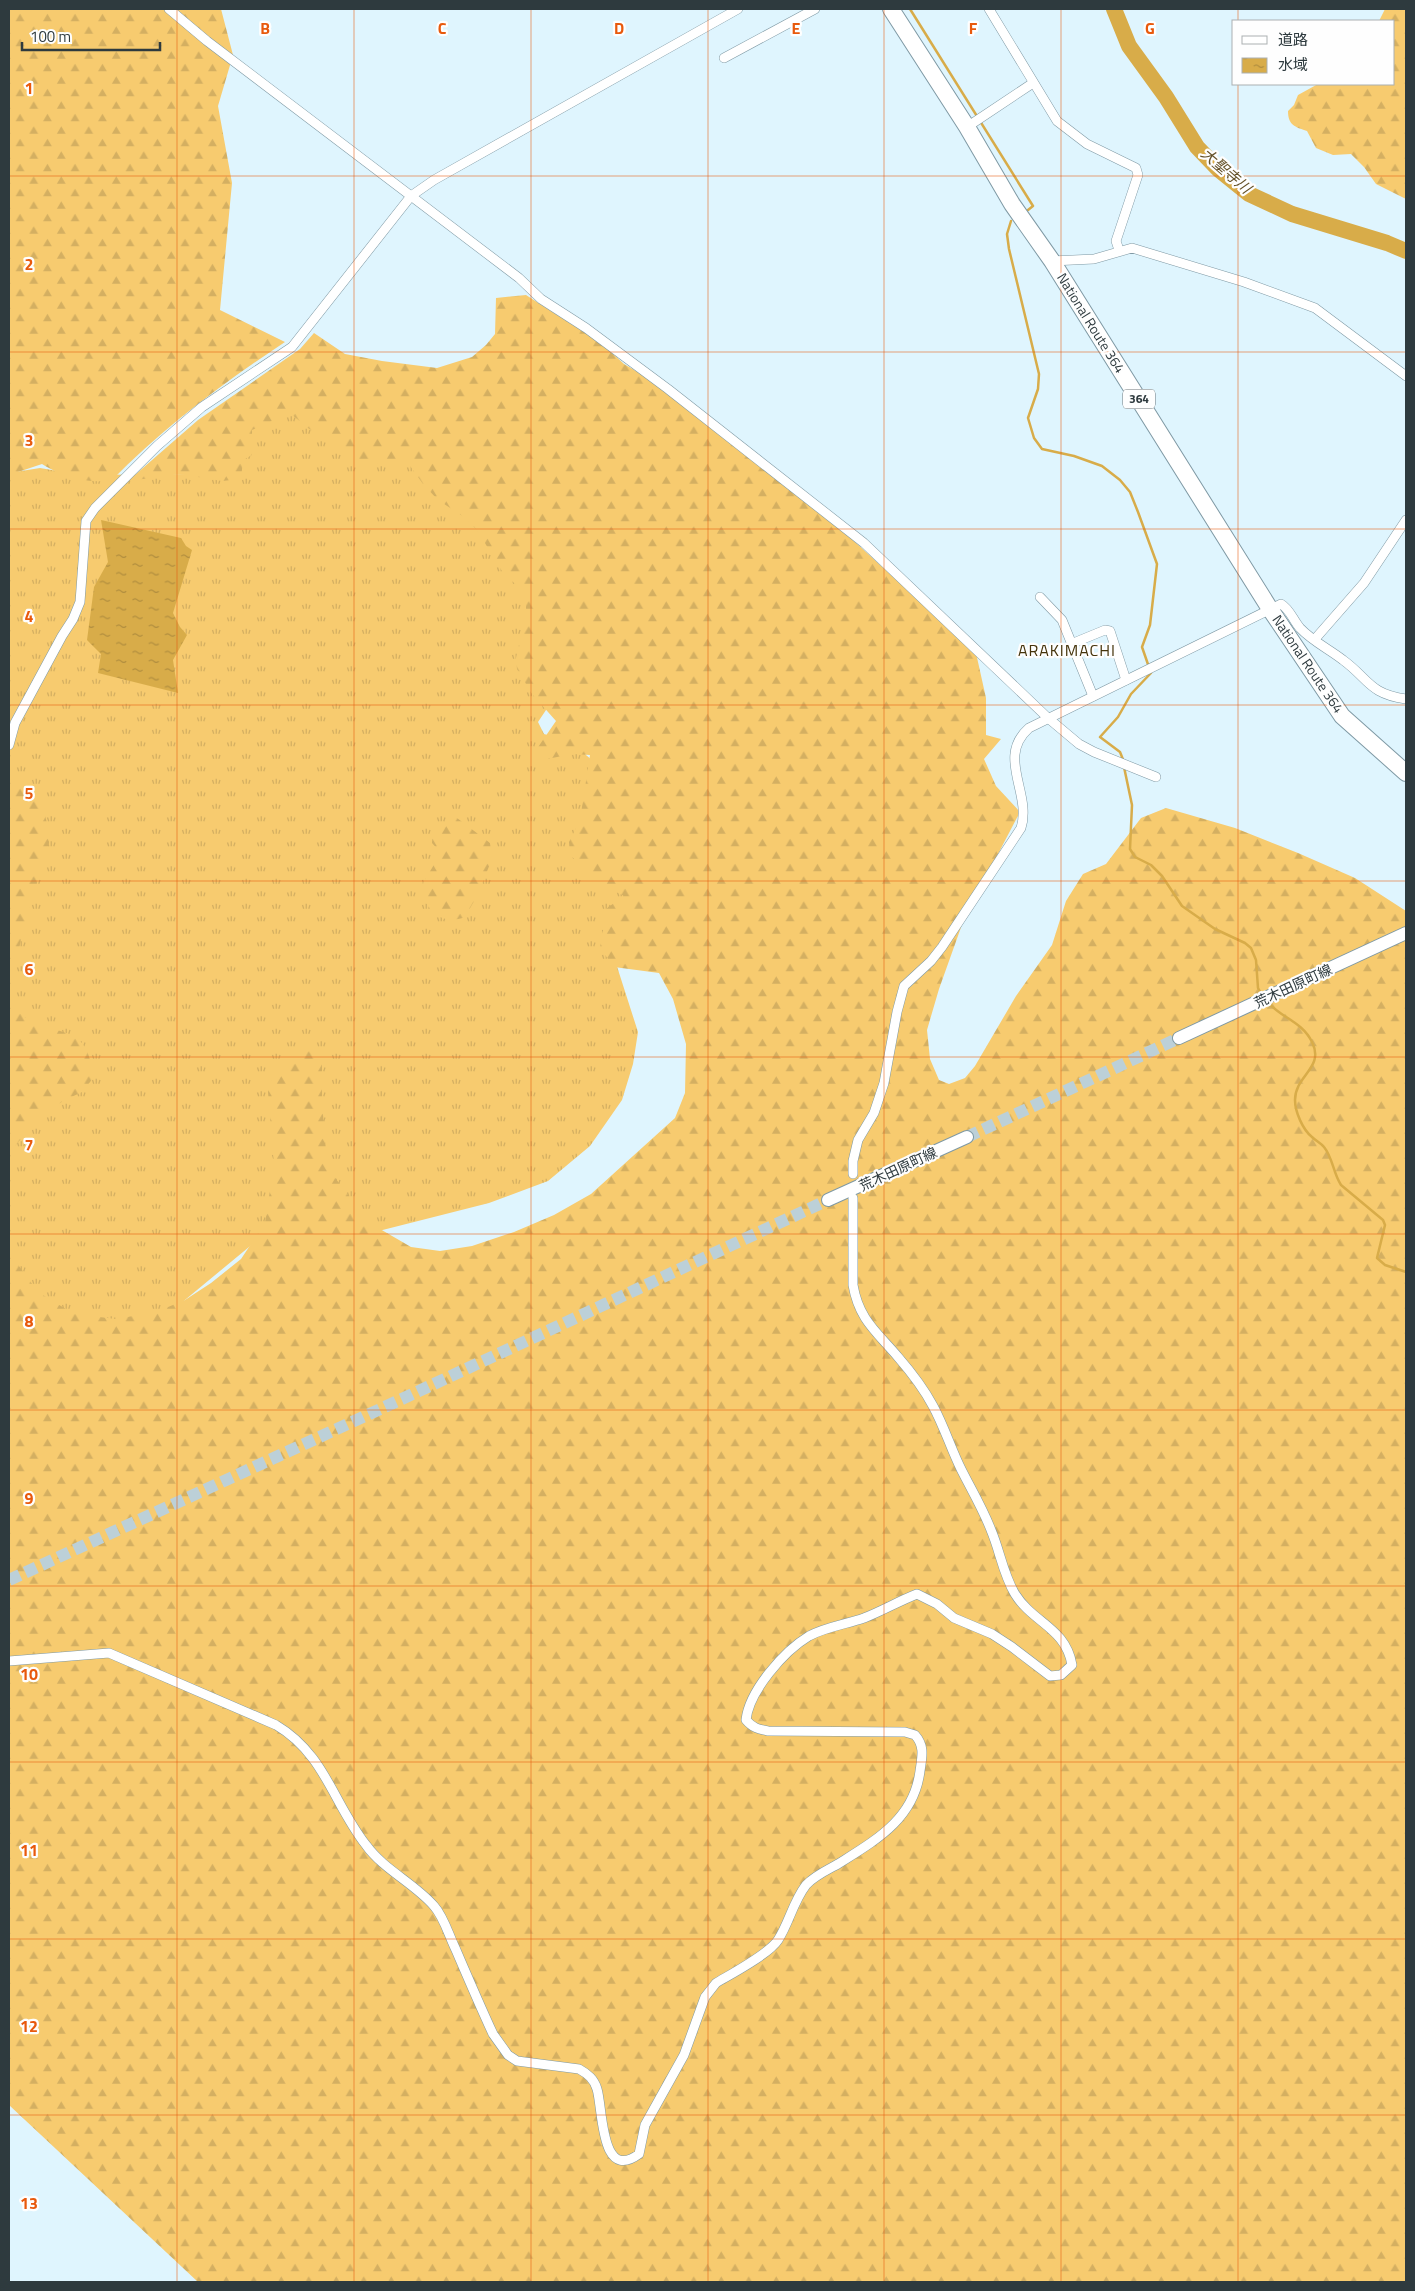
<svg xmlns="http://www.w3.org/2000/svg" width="1415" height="2291" viewBox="0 0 1415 2291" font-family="'Titillium Web','Noto Sans JP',sans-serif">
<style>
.grass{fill:url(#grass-tufts)}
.forest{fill:url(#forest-firs)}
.water{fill:url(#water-ripples)}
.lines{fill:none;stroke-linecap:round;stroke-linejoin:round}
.stream{stroke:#d8ac49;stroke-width:2.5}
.river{stroke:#d8ac49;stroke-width:16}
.secondary-tunnel{stroke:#bcd0d8;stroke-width:12;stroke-dasharray:12 6;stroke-linecap:butt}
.street-casing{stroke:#7f99a4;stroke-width:10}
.secondary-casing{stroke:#7f99a4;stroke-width:14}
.highway-casing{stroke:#7f99a4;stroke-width:18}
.street{stroke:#fff;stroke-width:9}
.secondary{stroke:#fff;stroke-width:12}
.highway{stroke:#fff;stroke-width:16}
.grid{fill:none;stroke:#e8590c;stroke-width:1;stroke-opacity:0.55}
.labels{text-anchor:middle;stroke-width:4.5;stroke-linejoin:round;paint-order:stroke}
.shield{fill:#fefefe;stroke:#6c7578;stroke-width:1}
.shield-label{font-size:12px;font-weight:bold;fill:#2e3a3e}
.street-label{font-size:14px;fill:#2e3a3e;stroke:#fefefe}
.water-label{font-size:15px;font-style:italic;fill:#645128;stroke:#fefefe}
.quarter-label{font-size:16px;letter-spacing:1px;fill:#45340c;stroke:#fefefe}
.grid-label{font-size:16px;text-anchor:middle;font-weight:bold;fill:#e8590c;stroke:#fefefe;stroke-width:4.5;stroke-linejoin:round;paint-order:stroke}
</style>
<defs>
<pattern id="grass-tufts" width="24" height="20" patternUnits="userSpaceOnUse" patternTransform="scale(1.25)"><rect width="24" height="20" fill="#f7cb6f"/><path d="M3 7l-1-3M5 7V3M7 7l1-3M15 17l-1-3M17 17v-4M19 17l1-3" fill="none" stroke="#d4af61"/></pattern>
<pattern id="forest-firs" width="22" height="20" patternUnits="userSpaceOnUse" patternTransform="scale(1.25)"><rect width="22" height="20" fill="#f7cb6f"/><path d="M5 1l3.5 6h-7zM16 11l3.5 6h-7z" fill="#d4af61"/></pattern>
<pattern id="water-ripples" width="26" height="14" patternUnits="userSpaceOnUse" patternTransform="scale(1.25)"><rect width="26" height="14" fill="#d8ac49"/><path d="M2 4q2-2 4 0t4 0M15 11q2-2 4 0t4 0" fill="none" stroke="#b08d3e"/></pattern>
</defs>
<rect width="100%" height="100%" fill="#dff5fe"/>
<path class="grass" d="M285 406 410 449 526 571 556 695 538 722 544 734 569 741 592 760 635 879 613 954 638 1032 633 1064 622 1100 590 1146 548 1181 489 1203 355 1237 272 1228 145 1333 9 1464V473L40 468 81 475 188 474 241 432Z"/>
<g class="forest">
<path d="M9 9H221L233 55 218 106 232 183 220 310 285 342C223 383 163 428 111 481 82 482 67 479 42 464L9 475Z"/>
<path d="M1385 9H1406V199L1376 184 1364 167 1351 154 1333 155 1316 148 1307 131C1295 127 1288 125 1288 111L1294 105 1298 95 1318 84H1394V21H1379Z"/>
<path d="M526 295 601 343 624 364 646 377 842 530 976 653 986 698V735L1001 739 984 759 996 786 1020 812 964 919 939 989 927 1030 930 1059 939 1080 949 1084 965 1078 975 1066 1016 996 1052 945 1066 901 1083 874 1106 864 1141 818 1166 808 1235 828 1298 853 1355 878 1406 911V2282H198L9 2105V1244L16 1262 38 1292 74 1314 116 1319 156 1312 185 1300 211 1283 241 1259 265 1223 274 1164 268 1092 273 1077 306 1048 317 1047 322 1060V1102L326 1151 333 1175 368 1222 411 1247 440 1251 472 1246 514 1232 554 1215 591 1194 675 1118 685 1093 686 1044 673 999 659 973 614 967 600 948 607 908 624 896 599 883 570 855 569 842 580 820 590 755 573 754 536 761V750L556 721 532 694 517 669 516 658 526 613V592L505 576 477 530 461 515 438 500 423 484 408 463 389 465 361 462 308 428 290 413 252 430V455L243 460 241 479 222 481 180 474 128 481 198 420 300 349 314 333 345 354 382 361 437 368 472 357 486 345 495 334 496 298Z"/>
<path d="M9 770C37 783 49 815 49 843 39 874 3 983 17 1009 26 1026 63 1028 78 1039 89 1048 91 1064 94 1077L82 1092 63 1101 37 1120 9 1153Z"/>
<path d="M449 816 457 818 490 843 492 859 477 896 465 917C441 926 427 911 420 888L441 853 432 843 433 828 443 826Z"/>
</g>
<path class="water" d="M101 520 181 538 186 546 192 550 173 613 180 627 187 635 173 660 178 693 98 673 101 654 87 640 94 587 108 562Z"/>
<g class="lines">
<g class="stream">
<path d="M910 9 1033 206 1028 210"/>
<path d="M1011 221 1007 234 1009 249 1039 374 1038 389 1028 418 1034 438 1042 449 1074 456 1102 466 1120 480 1130 492 1138 512 1157 564 1150 625 1142 647 1151 673 1131 694 1118 717 1100 737 1120 752 1124 762"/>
<path d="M1124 767 1132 805 1130 849 1135 857 1151 865 1162 876 1182 906 1215 929 1245 943 1251 948 1256 960 1258 988 1262 995"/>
<path d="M1267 1001C1279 1017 1302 1021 1312 1042 1325 1068 1295 1075 1295 1100 1295 1112 1303 1130 1312 1137 1316 1141 1321 1143 1324 1147 1333 1158 1333 1173 1341 1185L1383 1220 1385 1225 1377 1258 1385 1265 1406 1272"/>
</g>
<path class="river" d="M1114 9 1129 46 1166 97 1197 147 1218 169 1249 194 1292 214 1387 243 1406 251"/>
<g class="secondary-tunnel">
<path d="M967 1137 1179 1038"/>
<path d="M9 1580 389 1405 828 1200"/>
</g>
<g class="street-casing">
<g id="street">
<path d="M169 9 207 41 519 278 541 299 586 328 668 389 864 543 1048 718 1079 744 1094 752 1156 777"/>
<path d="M989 9 1057 121 1087 144 1136 168 1138 175 1116 241 1119 250"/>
<path d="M724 58 815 9"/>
<path d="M967 127 1033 83"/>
<path d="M1052 261 1094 259 1132 248 1244 282 1315 308 1406 376"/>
<path d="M1040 597 1062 620 1093 696"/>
<path d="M1315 639 1364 583 1406 520"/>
<path d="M1071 644 1105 630 1110 631 1126 680"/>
<path d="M9 745 15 723 62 636 73 619 80 602 86 521 95 508 157 446 202 407 292 347 411 196 434 180 738 9"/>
<path d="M853 1174V1161L858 1140 874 1113 884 1083 897 1012 904 986 931 961 942 947 1021 828C1032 793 996 757 1029 728L1281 604C1290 609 1293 620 1300 628 1312 641 1329 649 1343 660 1369 679 1369 694 1406 699"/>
<path d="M9 1661 109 1653 276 1725C325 1754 333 1803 366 1845 384 1870 414 1883 434 1906 444 1917 449 1936 456 1950 468 1978 480 2006 493 2034L508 2055 517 2061 579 2069C588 2074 594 2079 597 2089 603 2108 600 2183 639 2154L645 2125 684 2055 705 1997 716 1983C731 1974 769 1954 778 1940 789 1923 793 1902 806 1885 814 1876 827 1870 838 1864 876 1840 914 1819 920 1771 922 1757 925 1746 915 1735L905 1732 768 1731C758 1729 753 1728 746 1720 749 1691 784 1651 809 1636 825 1627 847 1624 864 1618 882 1611 899 1601 917 1594L937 1604 954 1618 992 1634 1012 1647 1050 1676 1061 1675 1072 1665C1066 1628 1033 1623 1015 1594 1003 1574 1000 1551 991 1530 983 1509 971 1489 961 1469 951 1449 944 1426 933 1406 924 1389 911 1372 898 1357 877 1332 859 1320 853 1285V1198"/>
</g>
</g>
<g class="secondary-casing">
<g id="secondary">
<path d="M1179 1038 1406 933"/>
<path d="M828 1200 967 1137"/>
</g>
</g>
<g class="highway-casing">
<path id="highway" d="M891 9 967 127 1012 204 1052 261 1270 609 1342 716 1406 773"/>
</g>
<use href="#street" class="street"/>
<use href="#secondary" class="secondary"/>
<use href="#highway" class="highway"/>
</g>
<path class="grid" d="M177 9V2282M354 9V2282M531 9V2282M708 9V2282M884 9V2282M1061 9V2282M1238 9V21M1238 84V2282M9 176H1406M9 352H1406M9 529H1406M9 705H1406M9 881H1406M9 1057H1406M9 1234H1406M9 1410H1406M9 1586H1406M9 1762H1406M9 1939H1406M9 2115H1406"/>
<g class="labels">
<rect class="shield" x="1123" y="389.5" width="32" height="19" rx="4"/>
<g class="shield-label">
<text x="1139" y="403">364</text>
</g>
<g class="street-label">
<text transform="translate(1091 323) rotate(58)" y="5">National Route 364</text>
<text transform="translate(1308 664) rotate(56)" y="5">National Route 364</text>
<text transform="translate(1293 986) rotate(-25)" y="5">荒木田原町線</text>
<text transform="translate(898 1169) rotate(-25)" y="5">荒木田原町線</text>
</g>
<g class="water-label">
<text transform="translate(1226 171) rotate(41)" y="5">大聖寺川</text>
</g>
<g class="quarter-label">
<text x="1067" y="656">ARAKIMACHI</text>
</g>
</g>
<g class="grid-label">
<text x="265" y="34">B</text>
<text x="442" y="34">C</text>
<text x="619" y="34">D</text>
<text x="796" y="34">E</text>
<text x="973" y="34">F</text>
<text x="1150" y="34">G</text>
<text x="29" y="94">1</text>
<text x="29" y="270">2</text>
<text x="29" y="446">3</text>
<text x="29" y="622">4</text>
<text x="29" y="799">5</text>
<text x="29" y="975">6</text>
<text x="29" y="1151">7</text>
<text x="29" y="1327">8</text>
<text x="29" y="1504">9</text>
<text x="29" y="1680">10</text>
<text x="29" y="1856">11</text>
<text x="29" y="2032">12</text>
<text x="29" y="2209">13</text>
</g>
<rect width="1415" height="2291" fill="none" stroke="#2e3a3e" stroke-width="20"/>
<rect x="1232" y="20" width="162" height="65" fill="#fefefe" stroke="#abb0b1"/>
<rect x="1242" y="36" width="25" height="8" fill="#ffffff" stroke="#abb0b1"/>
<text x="1278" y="45" font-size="15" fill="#2e3a3e">道路</text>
<rect x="1242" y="58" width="25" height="15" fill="url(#water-ripples)" stroke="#abb0b1"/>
<text x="1278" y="70" font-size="15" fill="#2e3a3e">水域</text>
<path d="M22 42v8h138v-8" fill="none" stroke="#2e3a3e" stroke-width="2.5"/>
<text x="30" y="42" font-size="15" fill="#2e3a3e" stroke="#fefefe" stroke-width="4" paint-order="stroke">100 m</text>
</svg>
